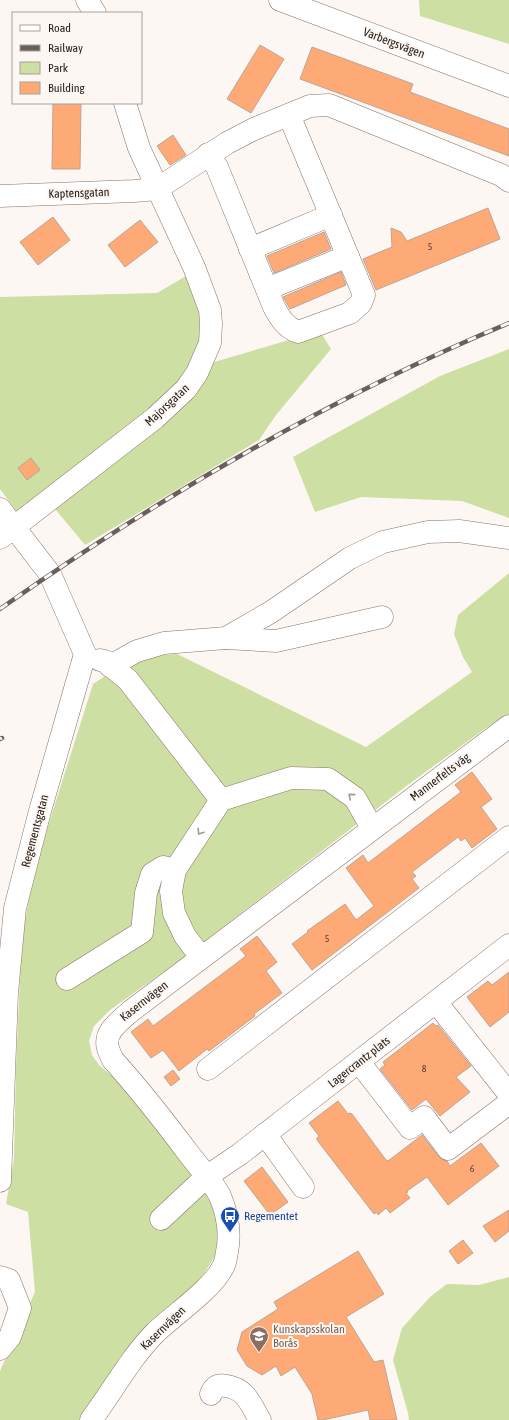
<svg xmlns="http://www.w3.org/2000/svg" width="509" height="1420" viewBox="0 0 509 1420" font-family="'Asap Condensed',sans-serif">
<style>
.green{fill:#cedfa4}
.building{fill:#feaa77;stroke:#bda495}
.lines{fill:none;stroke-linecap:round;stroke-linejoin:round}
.minor-casing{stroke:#8b7265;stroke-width:23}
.major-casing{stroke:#8b7265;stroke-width:23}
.minor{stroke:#fff;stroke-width:22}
.major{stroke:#fff;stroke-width:22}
.rail-casing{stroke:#69605c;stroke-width:4.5}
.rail{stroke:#fcf7f3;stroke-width:3;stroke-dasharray:9;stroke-linecap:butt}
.oneway{stroke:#9f9b98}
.labels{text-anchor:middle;stroke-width:4;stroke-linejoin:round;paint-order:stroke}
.number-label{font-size:10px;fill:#5f4232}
.street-label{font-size:12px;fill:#2a201b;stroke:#fcf7f3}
.transit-label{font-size:12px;fill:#164399;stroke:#fcf7f3;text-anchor:start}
.education-label{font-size:12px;fill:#785e54;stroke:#fcf7f3;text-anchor:start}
</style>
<rect width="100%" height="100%" fill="#fcf7f3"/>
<g class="green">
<path d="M419 0H509V44L420 16Z"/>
<path d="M186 276 200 314 199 341 188 371 168 394 17 512 0 489V297L157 293Z"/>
<path d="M320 331 331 349 276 415 259 440 85 545 51 504 204 365Z"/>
<path d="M509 349V518L462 501 361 497 315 512 293 457 440 376Z"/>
<path d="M509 573V714L486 728 409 784 180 960 110 1010 94 1026 89 1041 92 1055 99 1065 118 1081 146 1112 203 1188 219 1219 221 1247 201 1278 173 1305 149 1326 121 1356 90 1410 79 1420H0V1371L35 1292 28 1212 6 1204 14 1158 16 1067 22 935 36 864 93 684 125 663 144 656 177 654 366 747 472 672 463 657 454 634 458 615Z"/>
<path d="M509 1277V1420H409L408 1413 393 1360 402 1328 431 1296 447 1284 479 1285Z"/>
</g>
<g class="building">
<path d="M260 45 284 59 251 113 227 99Z"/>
<path d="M312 47 413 84 410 92 509 129V156L300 79Z"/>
<path d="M53 103H81L80 169H52Z"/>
<path d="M173 135 186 155 170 165 157 146Z"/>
<path d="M488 208 500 239 376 290 363 259 392 247 391 228 401 232 407 241Z"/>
<path d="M53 217 70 240 38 265 20 242Z"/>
<path d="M140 220 158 242 125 267 108 245Z"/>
<path d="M324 232 331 249 274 273 267 256Z"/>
<path d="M341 272 346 285 290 309 283 297Z"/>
<path d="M31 458 40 470 27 480 18 468Z"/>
<path d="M472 772 492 799 481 807 497 829 472 848 465 838 461 841 458 837 412 872 416 876 412 879 419 888 312 970 292 944 308 932 307 931 345 904 356 920 374 906 346 868 363 855 368 863 461 792 455 785Z"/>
<path d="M257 936 277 962 266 971 282 993 254 1014 255 1016 209 1051 207 1049 179 1071 163 1050 151 1058 131 1032 148 1019 153 1026 246 956 240 949Z"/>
<path d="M509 972V1012L490 1027 467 997 488 981 492 985Z"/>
<path d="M433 1023 436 1026 438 1025 471 1066 456 1077 470 1092 440 1116 426 1099 412 1110 380 1069 385 1065 383 1062Z"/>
<path d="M173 1070 180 1079 171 1086 164 1077Z"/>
<path d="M338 1101 348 1114 350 1113 352 1114 386 1160 388 1161 422 1135 438 1156 443 1160 447 1161 450 1166 481 1143 499 1166 448 1205 427 1177 407 1191 408 1192 406 1193 410 1198 390 1213 386 1208 378 1215 377 1212 374 1214 317 1140V1138L319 1136 309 1123Z"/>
<path d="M262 1167 288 1202 270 1215 244 1181Z"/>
<path d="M509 1210V1231L495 1242 483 1226Z"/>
<path d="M463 1240 473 1253 458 1264 449 1251Z"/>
<path d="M358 1251 384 1294 346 1317 374 1362 383 1360 397 1420H370L368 1410 323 1420H318L312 1394 295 1367 281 1376 276 1366 262 1375 247 1366 237 1350 242 1332 278 1309 274 1302Z"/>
</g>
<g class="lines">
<g class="minor-casing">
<g id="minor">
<path d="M87 0 95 13"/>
<path d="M208 154 217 167 274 307C280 318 285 327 298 332L350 313 361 303 364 295 289 115"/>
<path d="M0 196 134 191 157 189 227 143 254 129 310 106 329 105 501 175 509 181"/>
<path d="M250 249 331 215"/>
<path d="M267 289 348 256"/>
<path d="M0 509 50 574 85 654 40 811 15 908 7 993 0 1181"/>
<path d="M0 538 155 418 186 389 197 373 210 343 211 324 210 310 194 267 139 148 125 103"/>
<path d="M226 638 276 641 382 617"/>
<path d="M100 660 105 661 128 680 221 800"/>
<path d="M110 666 137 651 164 643 226 638 271 612 350 558 383 542 428 532 459 531 509 538"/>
<path d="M201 957 185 936 174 913 171 891 175 870 221 800 291 778 328 779 355 798 372 828"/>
<path d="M67 979 142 932 146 893 152 874 163 867 175 870"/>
<path d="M436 1002 509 1094"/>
<path d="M359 1062 410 1128 424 1117 448 1149 509 1103"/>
<path d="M208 1069 509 837"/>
<path d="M265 1134 303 1187"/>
<path d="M161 1219 206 1177 240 1154 290 1115 509 945"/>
<path d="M0 1277 9 1280 20 1308 10 1337 0 1349"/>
<path d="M211 1394C214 1387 218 1384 226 1386 247 1389 250 1404 260 1420"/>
<path d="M91 1420C113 1391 130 1358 156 1332 175 1314 212 1289 223 1267 226 1262 226 1257 227 1252 231 1232 228 1215 220 1196 213 1182 199 1167 189 1154 165 1122 140 1090 113 1060 111 1056 109 1052 108 1048 103 1032 121 1020 131 1011L509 726"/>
</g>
</g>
<g class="major-casing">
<path id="major" d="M280 0 509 86"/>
</g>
<use href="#minor" class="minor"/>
<use href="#major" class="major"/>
<g class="rail-casing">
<g id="rail">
<path d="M0 609C158 498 331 397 509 323"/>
<path d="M0 739 2 738"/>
</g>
</g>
<use href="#rail" class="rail"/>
</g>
<defs><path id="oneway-chevron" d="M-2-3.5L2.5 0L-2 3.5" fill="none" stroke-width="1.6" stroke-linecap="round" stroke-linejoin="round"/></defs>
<g class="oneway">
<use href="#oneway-chevron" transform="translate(351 796) rotate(-140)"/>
<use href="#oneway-chevron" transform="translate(200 832) rotate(123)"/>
</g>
<defs>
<g id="bus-pin" transform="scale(1)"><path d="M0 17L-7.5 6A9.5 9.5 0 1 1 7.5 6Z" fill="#1a4fb4" stroke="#fcf7f3"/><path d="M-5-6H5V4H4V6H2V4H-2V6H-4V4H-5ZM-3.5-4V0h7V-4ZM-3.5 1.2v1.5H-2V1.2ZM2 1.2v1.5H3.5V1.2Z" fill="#fff"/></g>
<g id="school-pin" transform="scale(1)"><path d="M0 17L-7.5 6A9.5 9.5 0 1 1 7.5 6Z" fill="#8d6e63" stroke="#fcf7f3"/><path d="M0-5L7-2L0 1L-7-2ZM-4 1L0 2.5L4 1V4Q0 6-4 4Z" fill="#fff"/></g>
</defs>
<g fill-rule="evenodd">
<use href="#bus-pin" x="230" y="1216"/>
<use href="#school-pin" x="259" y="1336"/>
</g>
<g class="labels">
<g class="number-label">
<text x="430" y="250">5</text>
<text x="327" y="942">5</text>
<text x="424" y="1072">8</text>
<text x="472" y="1172">6</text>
</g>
<g class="street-label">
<text transform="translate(394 43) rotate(21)" y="4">Varbergsvägen</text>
<text transform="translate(79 193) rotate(-2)" y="4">Kaptensgatan</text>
<text transform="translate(167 405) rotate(-43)" y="4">Majorsgatan</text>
<text transform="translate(440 777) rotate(-37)" y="4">Mannerfelts väg</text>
<text transform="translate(35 831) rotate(-75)" y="4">Regementsgatan</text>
<text transform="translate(144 1001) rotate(-38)" y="4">Kasernvägen</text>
<text transform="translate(359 1062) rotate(-38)" y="4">Lagercrantz plats</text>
<text transform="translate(163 1328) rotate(-44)" y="4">Kasernvägen</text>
</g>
<g class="transit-label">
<text x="244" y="1220">Regementet</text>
</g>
<g class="education-label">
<text x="273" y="1333">Kunskapsskolan<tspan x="273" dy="14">Borås</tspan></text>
</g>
</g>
<rect x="12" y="12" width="130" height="92" fill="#fcf7f3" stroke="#a8a19d"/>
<rect x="20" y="25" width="20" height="6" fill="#ffffff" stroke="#a8a19d"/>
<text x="48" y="32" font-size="12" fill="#2a201b">Road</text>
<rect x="20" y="45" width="20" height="6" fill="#69605c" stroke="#a8a19d"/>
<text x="48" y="52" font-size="12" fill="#2a201b">Railway</text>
<rect x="20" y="62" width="20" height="12" fill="#cedfa4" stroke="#a8a19d"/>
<text x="48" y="72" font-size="12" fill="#2a201b">Park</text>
<rect x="20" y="82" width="20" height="12" fill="#feaa77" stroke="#a8a19d"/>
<text x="48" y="92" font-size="12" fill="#2a201b">Building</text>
</svg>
